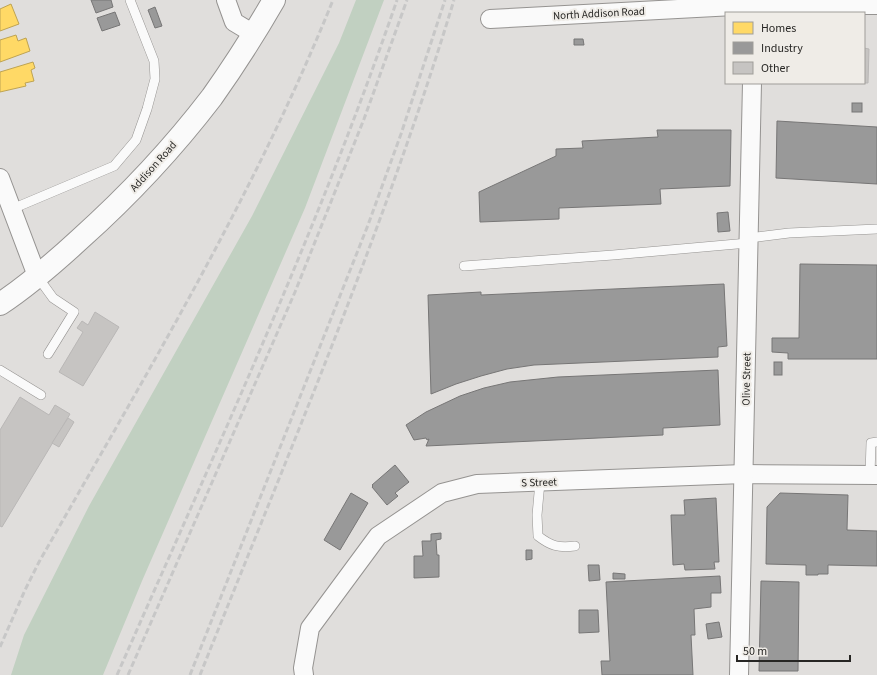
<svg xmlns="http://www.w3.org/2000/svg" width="877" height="675" viewBox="0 0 877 675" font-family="'Source Sans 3',sans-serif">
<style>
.green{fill:#c1d0c1}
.homes{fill:#ffd966;stroke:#bea352}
.industry{fill:#999;stroke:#777676}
.building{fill:#c6c4c2;stroke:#b9b7b6}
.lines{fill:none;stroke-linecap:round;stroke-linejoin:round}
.service-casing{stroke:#959391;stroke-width:10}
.minor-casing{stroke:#959391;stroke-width:20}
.tertiary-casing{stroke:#959391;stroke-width:24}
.service{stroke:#fafafa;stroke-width:9}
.minor{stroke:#fafafa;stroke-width:18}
.tertiary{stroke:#fafafa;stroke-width:22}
.rail{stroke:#c7c7c7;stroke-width:3;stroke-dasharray:6 3;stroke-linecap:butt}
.labels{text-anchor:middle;stroke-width:4;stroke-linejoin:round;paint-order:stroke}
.street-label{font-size:11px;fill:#272624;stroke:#efece7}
</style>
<rect width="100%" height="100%" fill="#e0dedc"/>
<path class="green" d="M356 0H384L305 208 142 581 103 675H11L24 635 89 506 252 216 339 43Z"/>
<g class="homes">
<path d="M11 4 19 24 0 31V9Z"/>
<path d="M16 35 18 41 26 38 30 51 0 62V40Z"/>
<path d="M33 62 35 68 31 70 34 81 25 83 26 86 0 92V72Z"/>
</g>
<g class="industry">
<path d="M91 0H111L113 7 96 13Z"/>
<path d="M155 7 162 26 155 28 148 10Z"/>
<path d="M115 12 120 25 102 31 97 18Z"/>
<path d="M574 39H583L584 45H574Z"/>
<rect x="852" y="103" width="10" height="9"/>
<path d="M777 121 877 127V184L776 178Z"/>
<path d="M657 130H731L730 186 660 189 661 204 559 208V219L480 222 479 192 556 156V149L583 148 582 141 658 137Z"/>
<path d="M728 212 730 231 718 232 717 213Z"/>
<path d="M800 264 877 265V359H788V353L772 352V338H799Z"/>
<path d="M724 284 727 346 718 347V357L534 365 507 369 481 376 456 384 431 394 428 295 481 292V295Z"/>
<rect x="774" y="362" width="8" height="13"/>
<path d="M718 370 720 425 663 428V435L426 446 429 439 427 440 426 438 414 440 406 425 426 412 460 396 484 388 510 382 558 377Z"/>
<path d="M395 465 409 482 395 493 398 496 387 505 372 487 373 486 372 485Z"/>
<path d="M351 493 368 503 340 550 324 540Z"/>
<path d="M780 493 848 495 847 530 877 531V566L828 565V574H818V575H806V565L766 564 767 507Z"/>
<path d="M716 498 719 562H714L715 569 685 570 684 564 673 565 671 515H685L684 500Z"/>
<path d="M441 533V539L436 540 437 555H439V577L414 578V556H423L422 541H431V534Z"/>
<path d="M526 550H532V559L526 560Z"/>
<path d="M588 565H599L600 580 589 581Z"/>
<path d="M613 573 625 574V579H613Z"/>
<path d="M720 576 721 593H711V607L694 609 695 635H691L693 675H602L601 661H610L606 582Z"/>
<path d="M761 581 799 582 798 671H759Z"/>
<path d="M579 610H598L599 632 579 633Z"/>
<path d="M719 622 722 637 708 639 706 624Z"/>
</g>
<g class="building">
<path d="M864 48 869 49 868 83H864Z"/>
<path d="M95 312 119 327 83 386 59 372 83 332 77 328 82 321 88 325Z"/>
<path d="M20 397 49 415 55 405 70 414 2 527 0 526V430Z"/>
<path d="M68 418 74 422 59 447 52 443Z"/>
</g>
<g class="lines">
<g class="service-casing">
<g id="service">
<path d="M12 209 114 166 136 140 147 109 155 79 154 61 130 0"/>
<path d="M749 238 789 233 877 229"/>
<path d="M464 266 613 255 748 243"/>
<path d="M37 276 53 298 74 312 48 354"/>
<path d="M0 370 41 395"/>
<path d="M870 475 871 443 877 442"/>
<path d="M540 482 537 515 538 536C551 546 558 548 575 546"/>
</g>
</g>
<g class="minor-casing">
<g id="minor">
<path d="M226 0 234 22 254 34"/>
<path d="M490 19 753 5H877"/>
<path d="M0 178 37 276"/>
<path d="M304 675 303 668 310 628 378 536 442 493 477 484 744 474 877 475"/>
<path d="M739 675 752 83"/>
</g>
</g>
<g class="tertiary-casing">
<path id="tertiary" d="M0 304C29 285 55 262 80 239 128 196 173 148 212 97 234 66 255 33 274 0"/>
</g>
<use href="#service" class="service"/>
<use href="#minor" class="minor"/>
<use href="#tertiary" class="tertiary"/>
<g class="rail">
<path d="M0 647 25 590 39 562C144 378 254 196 333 0"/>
<path d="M117 675C215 452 318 230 397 0"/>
<path d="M128 675 295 292 364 119 407 0"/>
<path d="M190 675 368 225 401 134 445 0"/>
<path d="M200 675C271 497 346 319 409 138 425 92 440 46 454 0"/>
</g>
</g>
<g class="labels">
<g class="street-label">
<text transform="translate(599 13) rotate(-3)" y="4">North Addison Road</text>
<text transform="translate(153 166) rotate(-48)" y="4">Addison Road</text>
<text transform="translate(746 379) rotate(-89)" y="4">Olive Street</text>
<text transform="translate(539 482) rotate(-2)" y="4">S Street</text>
</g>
</g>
<rect x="725" y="12" width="140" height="72" fill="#efece7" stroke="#9f9d99"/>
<rect x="733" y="22" width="20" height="12" fill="#ffd966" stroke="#9f9d99"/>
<text x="761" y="32" font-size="12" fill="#272624">Homes</text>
<rect x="733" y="42" width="20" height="12" fill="#999999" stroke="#9f9d99"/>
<text x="761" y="52" font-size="12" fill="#272624">Industry</text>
<rect x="733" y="62" width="20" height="12" fill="#c6c4c2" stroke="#9f9d99"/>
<text x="761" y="72" font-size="12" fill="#272624">Other</text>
<path d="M737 655v6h113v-6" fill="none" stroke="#272624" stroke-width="2"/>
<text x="743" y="655" font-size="12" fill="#272624" stroke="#efece7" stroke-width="3" paint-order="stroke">50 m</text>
</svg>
